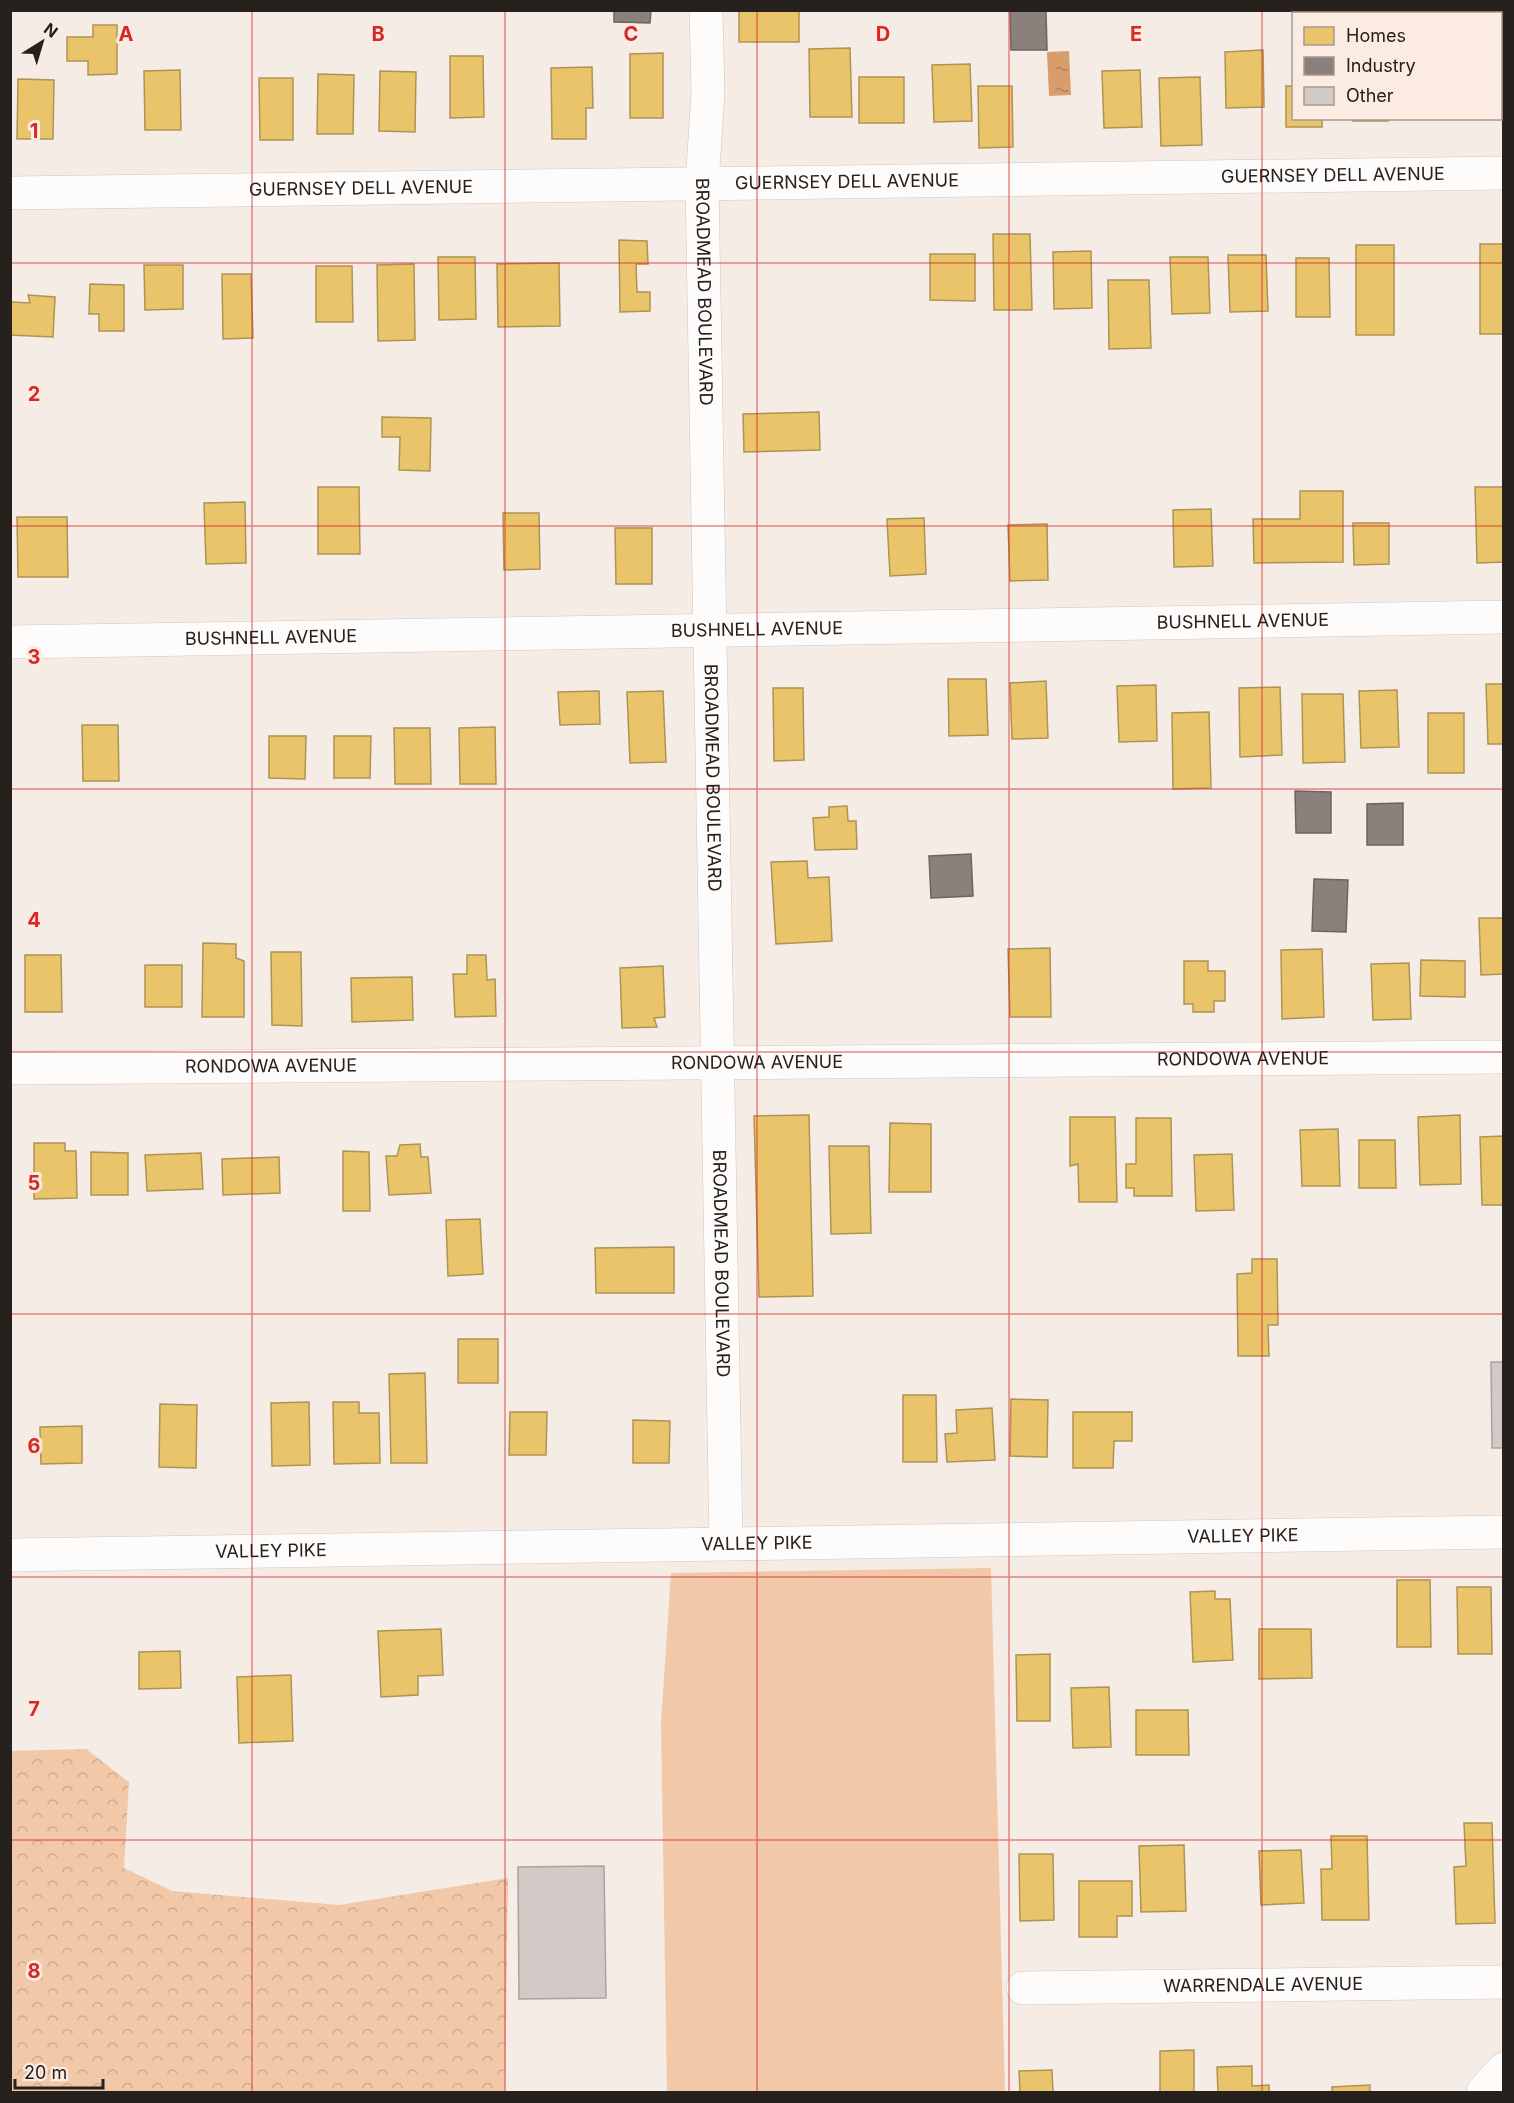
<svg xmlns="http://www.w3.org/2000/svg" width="1514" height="2103" viewBox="0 0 1514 2103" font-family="Inter,sans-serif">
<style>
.grass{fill:#f1c8a8}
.forest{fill:url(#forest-crowns)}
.water{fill:url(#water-ripples)}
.homes{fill:#e9c46a;stroke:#ae9353;stroke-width:1.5}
.industry{fill:#8a817c;stroke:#6c6460;stroke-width:1.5}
.building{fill:#d1cac6;stroke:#a9a29d;stroke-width:1.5}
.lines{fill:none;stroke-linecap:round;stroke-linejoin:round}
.minor-casing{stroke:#cdc6c1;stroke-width:34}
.minor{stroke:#fefcfb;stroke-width:33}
.grid{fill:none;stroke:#d62828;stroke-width:1.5;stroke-opacity:0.55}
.labels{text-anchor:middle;stroke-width:6;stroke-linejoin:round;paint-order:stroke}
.street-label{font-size:18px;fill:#26211d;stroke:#fbebe0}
.grid-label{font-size:20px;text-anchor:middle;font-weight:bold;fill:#d62828;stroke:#fbebe0;stroke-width:6;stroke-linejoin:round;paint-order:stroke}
</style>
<defs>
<pattern id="forest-crowns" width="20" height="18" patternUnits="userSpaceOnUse" patternTransform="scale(1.5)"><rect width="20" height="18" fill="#f1c8a8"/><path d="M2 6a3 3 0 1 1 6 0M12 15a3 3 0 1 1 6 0" fill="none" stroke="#ceac90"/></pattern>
<pattern id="water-ripples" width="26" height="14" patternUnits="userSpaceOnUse" patternTransform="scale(1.5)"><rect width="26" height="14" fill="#d79e6c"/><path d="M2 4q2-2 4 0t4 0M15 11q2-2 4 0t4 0" fill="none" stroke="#ae8058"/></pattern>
</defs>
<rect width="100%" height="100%" fill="#f5ece6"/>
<path class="grass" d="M991 1568 1005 2092H667L661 1723 671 1573Z"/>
<path class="forest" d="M86 1749 129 1782 124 1868 172 1891 339 1905 508 1878 505 2092H11V1751Z"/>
<path class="water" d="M1069 51 1071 95 1049 96 1047 52Z"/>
<g class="homes">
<rect x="739" y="10" width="60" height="32"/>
<path d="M93 25H117V74L88 75V61H67V37H93Z"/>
<rect x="1500" y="37" width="4" height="57"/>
<path d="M850 48 852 117H810L809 49Z"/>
<path d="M1263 50 1264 107 1226 108 1225 52Z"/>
<path d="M663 53V118H630V54Z"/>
<path d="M450 56H483L484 117 450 118Z"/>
<path d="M970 64 972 121 934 122 932 65Z"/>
<path d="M592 67 593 108H586V139H552L551 68Z"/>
<path d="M180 70 181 130H145L144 71Z"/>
<path d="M1140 70 1142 127 1104 128 1102 71Z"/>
<path d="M380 71 416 72 415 132 379 131Z"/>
<path d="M318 74 354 75 353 134H317Z"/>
<rect x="859" y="77" width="45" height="46"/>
<path d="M1200 77 1202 145 1161 146 1159 78Z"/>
<path d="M259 78H293V140H260Z"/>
<path d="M18 79 54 80 53 139H17Z"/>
<path d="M978 86H1012L1013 147 979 148Z"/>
<path d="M1286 86H1294V118H1322V127H1286Z"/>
<rect x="1353" y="118" width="35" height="3"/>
<path d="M993 234H1030L1032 310H994Z"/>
<path d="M619 240 647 241 648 264H636L637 292H650V311L620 312Z"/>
<rect x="1480" y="244" width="24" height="90"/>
<rect x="1356" y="245" width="38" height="90"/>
<path d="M1091 251 1092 308 1054 309 1053 252Z"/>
<path d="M930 254H975V301L930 300Z"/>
<path d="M1228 255H1266L1268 311 1230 312Z"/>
<path d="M438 257H475L476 319 439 320Z"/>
<path d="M1170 257H1208L1210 313 1172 314Z"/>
<path d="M1296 258H1329L1330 317H1296Z"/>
<path d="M559 263 560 326 498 327 497 264Z"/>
<path d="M414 264 415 340 378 341 377 265Z"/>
<path d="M144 265H183V309L145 310Z"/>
<path d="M316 266H352L353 322H316Z"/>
<path d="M222 274H251L253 338 223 339Z"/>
<path d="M1108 280H1149L1151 348 1109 349Z"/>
<path d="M90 284 124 285V331H99V314H89Z"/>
<path d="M28 295 55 297 53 337 10 335 11 302 30 303Z"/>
<path d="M819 412 820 450 744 452 743 414Z"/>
<path d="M382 417 431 418 430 471 399 470 400 437H382Z"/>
<path d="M318 487H359L360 554H318Z"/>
<path d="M1475 487H1504V562L1477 563Z"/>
<path d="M1300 491H1343V562L1254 563 1253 519H1300Z"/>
<path d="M245 502 246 563 206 564 204 503Z"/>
<path d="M1211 509 1213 566 1174 567 1173 510Z"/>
<path d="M503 513H539L540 569 504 570Z"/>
<path d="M17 517H67L68 577H18Z"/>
<path d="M924 518 926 574 890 576 887 519Z"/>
<path d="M1353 523H1389V564L1354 565Z"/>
<path d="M1047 524 1048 580 1010 581 1008 525Z"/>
<path d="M615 528H652V584H616Z"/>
<path d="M948 679H986L988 735 949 736Z"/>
<path d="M1046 681 1048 738 1012 739 1010 683Z"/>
<path d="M1486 684H1504V744H1488Z"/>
<path d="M1156 685 1157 741 1119 742 1117 686Z"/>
<path d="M1280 687 1282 755 1240 757 1239 688Z"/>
<path d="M773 688H803L804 760 774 761Z"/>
<path d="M1397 690 1399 747 1361 748 1359 691Z"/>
<path d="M599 691 600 724 560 725 558 692Z"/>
<path d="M663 691 666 762 630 763 627 692Z"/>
<path d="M1302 694H1343L1345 762 1303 763Z"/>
<path d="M1209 712 1211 788 1173 789 1172 713Z"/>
<rect x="1428" y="713" width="36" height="60"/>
<path d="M82 725H118L119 781H83Z"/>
<path d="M495 727 496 784H460L459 728Z"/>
<path d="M394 728H430L431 784H395Z"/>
<path d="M269 736H306L305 779 269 778Z"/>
<path d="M334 736H371L370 778H334Z"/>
<path d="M847 806 848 821H856L857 849 815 850 813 818 829 817V807Z"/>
<path d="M807 861 808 878 829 877 832 941 776 944 771 862Z"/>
<path d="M1479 918H1504V974L1481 975Z"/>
<path d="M203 943 236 944V958L244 961V1017H202Z"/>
<path d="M1050 948 1051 1017H1010L1008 949Z"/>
<path d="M1322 949 1324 1017 1282 1019 1281 950Z"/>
<path d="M271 952H301L302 1026 272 1025Z"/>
<path d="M25 955H61L62 1012H25Z"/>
<path d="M467 955H486L487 980 495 979 496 1016 455 1017 453 974H467Z"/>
<path d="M1421 960 1465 961V997L1420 996Z"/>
<path d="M1184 961H1208V971H1225V1001H1214V1012H1193V1004H1184Z"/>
<path d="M1409 963 1411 1019 1373 1020 1371 964Z"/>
<rect x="145" y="965" width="37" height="42"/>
<path d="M663 966 665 1017 654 1018 657 1027 622 1028 620 968Z"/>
<path d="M412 977 413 1020 352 1022 351 978Z"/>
<path d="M809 1115 813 1296 759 1297 754 1116Z"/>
<path d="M1460 1115 1461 1184 1420 1185 1418 1117Z"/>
<path d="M1070 1117H1115L1117 1202H1079L1078 1164 1070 1166Z"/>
<path d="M1136 1118H1171L1172 1196H1134V1188H1126V1164H1136Z"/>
<path d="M890 1123 931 1124V1192H889Z"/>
<path d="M1338 1129 1340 1186H1302L1300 1130Z"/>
<path d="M1504 1136V1205H1482L1480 1137Z"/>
<path d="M1359 1140H1395L1396 1188H1359Z"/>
<path d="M34 1143H65V1151H76L77 1198 34 1199Z"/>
<path d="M420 1144 421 1157H428L431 1193 389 1195 386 1156H397L400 1145Z"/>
<path d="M829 1146H869L871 1233 831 1234Z"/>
<path d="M343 1151 369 1152 370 1211H343Z"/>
<path d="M91 1152 128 1153V1195H91Z"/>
<path d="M201 1153 203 1189 147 1191 145 1155Z"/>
<path d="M1232 1154 1234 1210 1196 1211 1194 1155Z"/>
<path d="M279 1157 280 1193 223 1195 222 1159Z"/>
<path d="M480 1219 483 1274 448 1276 446 1220Z"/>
<path d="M674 1247V1293H596L595 1248Z"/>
<path d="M1252 1259H1277L1278 1325H1268L1269 1356H1238L1237 1274 1252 1273Z"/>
<rect x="458" y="1339" width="40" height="44"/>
<path d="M425 1373 427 1463H391L389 1374Z"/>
<path d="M903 1395H936L937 1462H903Z"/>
<path d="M1011 1399 1048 1400 1047 1457 1010 1456Z"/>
<path d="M309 1402 310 1465 272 1466 271 1403Z"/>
<path d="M333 1402H359V1413H379L380 1463 334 1464Z"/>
<path d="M160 1404 197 1405 196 1468 159 1467Z"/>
<path d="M992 1408 995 1460 947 1462 945 1434 957 1433 956 1410Z"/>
<path d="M510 1412H547L546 1455H509Z"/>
<path d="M1073 1412H1132V1441H1114L1113 1468H1073Z"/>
<path d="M633 1420 670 1421 669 1463H633Z"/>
<path d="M82 1426V1463L41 1464 40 1427Z"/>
<path d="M1397 1580H1430L1431 1647H1397Z"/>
<path d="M1457 1587H1491L1492 1654H1458Z"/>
<path d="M1215 1591V1599H1230L1233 1660 1193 1662 1190 1592Z"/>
<path d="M441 1629 443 1675 418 1676V1695L381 1697 378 1631Z"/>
<path d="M1259 1629H1311L1312 1678 1259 1679Z"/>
<path d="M180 1651 181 1688 139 1689V1652Z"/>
<path d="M1050 1654V1721H1017L1016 1655Z"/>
<path d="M291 1675 293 1741 239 1743 237 1677Z"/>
<path d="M1109 1687 1111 1747 1073 1748 1071 1688Z"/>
<path d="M1136 1710H1188L1189 1755H1136Z"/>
<path d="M1464 1823H1492L1495 1923 1456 1924 1454 1867 1466 1866Z"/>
<path d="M1331 1836H1367L1369 1920H1322L1321 1869H1332Z"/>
<path d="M1184 1845 1186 1911 1141 1912 1139 1846Z"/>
<path d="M1301 1850 1304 1903 1261 1905 1259 1851Z"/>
<path d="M1019 1854H1053L1054 1920 1020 1921Z"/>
<path d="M1079 1881H1132V1916H1117V1937H1079Z"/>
<path d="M1194 2050V2092H1160V2051Z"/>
<path d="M1252 2066V2086L1269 2085V2092H1218L1217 2067Z"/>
<path d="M1052 2070 1053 2092H1020L1019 2071Z"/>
<path d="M1370 2085V2092H1332V2087Z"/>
</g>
<g class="industry">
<path d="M614 10H651L650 23 614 22Z"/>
<path d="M1010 10H1046L1047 50H1011Z"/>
<path d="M1295 791 1331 792V833H1296Z"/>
<path d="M1403 803V845H1367V804Z"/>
<path d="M971 854 973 896 931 898 929 856Z"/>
<path d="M1314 879 1348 880 1346 932 1312 931Z"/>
</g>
<g class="building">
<path d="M1491 1362H1504V1448H1492Z"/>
<path d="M604 1866 606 1998 519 1999 518 1867Z"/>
</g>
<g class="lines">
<g class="minor-casing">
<g id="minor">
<path id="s1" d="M706 10 708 93 702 183 726 1544"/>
<path id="s2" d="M10 193 1504 173"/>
<path id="s3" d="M10 642 1504 617"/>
<path id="s4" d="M10 1068 1504 1057"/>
<path id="s5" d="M10 1555 1504 1532"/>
<path id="s6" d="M1023 1988 1504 1982"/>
<path d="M1483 2092 1504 2069"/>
</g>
</g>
<use href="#minor" class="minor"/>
</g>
<path class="grid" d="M252 10V2092M505 10V2092M757 10V2092M1009 10V2092M1262 10V2092M10 263H1504M10 526H1504M10 789H1504M10 1052H1504M10 1314H1504M10 1577H1504M10 1840H1504"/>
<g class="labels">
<g class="street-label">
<text dy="6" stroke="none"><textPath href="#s2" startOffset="1323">GUERNSEY DELL AVENUE</textPath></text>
<text dy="6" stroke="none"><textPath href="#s2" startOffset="837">GUERNSEY DELL AVENUE</textPath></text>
<text dy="6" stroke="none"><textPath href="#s2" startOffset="351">GUERNSEY DELL AVENUE</textPath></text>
<text dy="6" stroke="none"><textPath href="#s1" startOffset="282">BROADMEAD BOULEVARD</textPath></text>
<text dy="6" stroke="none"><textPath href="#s3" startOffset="1233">BUSHNELL AVENUE</textPath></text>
<text dy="6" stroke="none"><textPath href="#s3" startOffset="747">BUSHNELL AVENUE</textPath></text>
<text dy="6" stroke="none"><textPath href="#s3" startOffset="261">BUSHNELL AVENUE</textPath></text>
<text dy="6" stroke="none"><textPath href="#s1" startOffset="768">BROADMEAD BOULEVARD</textPath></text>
<text dy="6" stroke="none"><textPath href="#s4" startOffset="1233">RONDOWA AVENUE</textPath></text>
<text dy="6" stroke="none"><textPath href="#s4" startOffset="747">RONDOWA AVENUE</textPath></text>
<text dy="6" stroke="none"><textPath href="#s4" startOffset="261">RONDOWA AVENUE</textPath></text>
<text dy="6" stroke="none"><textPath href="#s1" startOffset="1254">BROADMEAD BOULEVARD</textPath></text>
<text dy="6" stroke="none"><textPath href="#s5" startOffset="1233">VALLEY PIKE</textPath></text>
<text dy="6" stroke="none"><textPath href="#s5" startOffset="747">VALLEY PIKE</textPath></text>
<text dy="6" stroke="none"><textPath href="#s5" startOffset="261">VALLEY PIKE</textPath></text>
<text dy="6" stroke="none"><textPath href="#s6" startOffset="240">WARRENDALE AVENUE</textPath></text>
</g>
</g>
<g class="grid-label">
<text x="126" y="41">A</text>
<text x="378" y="41">B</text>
<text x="631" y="41">C</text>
<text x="883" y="41">D</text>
<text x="1136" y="41">E</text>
<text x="34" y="138">1</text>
<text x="34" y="401">2</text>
<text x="34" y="664">3</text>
<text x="34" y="927">4</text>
<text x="34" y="1190">5</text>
<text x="34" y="1453">6</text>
<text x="34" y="1716">7</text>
<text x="34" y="1978">8</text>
</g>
<rect width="1514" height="2103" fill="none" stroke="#26211d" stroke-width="24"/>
<rect x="1292" y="12" width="210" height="108" fill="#fbebe0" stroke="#a69a92" stroke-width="1.5"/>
<rect x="1304" y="27" width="30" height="18" fill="#e9c46a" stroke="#a69a92" stroke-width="1.5"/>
<text x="1346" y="42" font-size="18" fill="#26211d">Homes</text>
<rect x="1304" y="57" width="30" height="18" fill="#8a817c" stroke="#a69a92" stroke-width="1.5"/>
<text x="1346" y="72" font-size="18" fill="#26211d">Industry</text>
<rect x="1304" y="87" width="30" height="18" fill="#d1cac6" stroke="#a69a92" stroke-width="1.5"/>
<text x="1346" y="102" font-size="18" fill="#26211d">Other</text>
<g transform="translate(42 42) rotate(37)" stroke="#fbebe0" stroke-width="4.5" paint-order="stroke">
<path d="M0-4.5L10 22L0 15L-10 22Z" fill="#26211d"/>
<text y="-9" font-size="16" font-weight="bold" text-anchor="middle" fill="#26211d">N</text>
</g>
<path d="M15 2079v9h88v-9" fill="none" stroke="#26211d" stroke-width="3"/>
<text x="24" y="2079" font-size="18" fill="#26211d" stroke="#fbebe0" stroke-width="4.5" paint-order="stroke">20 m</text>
</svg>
